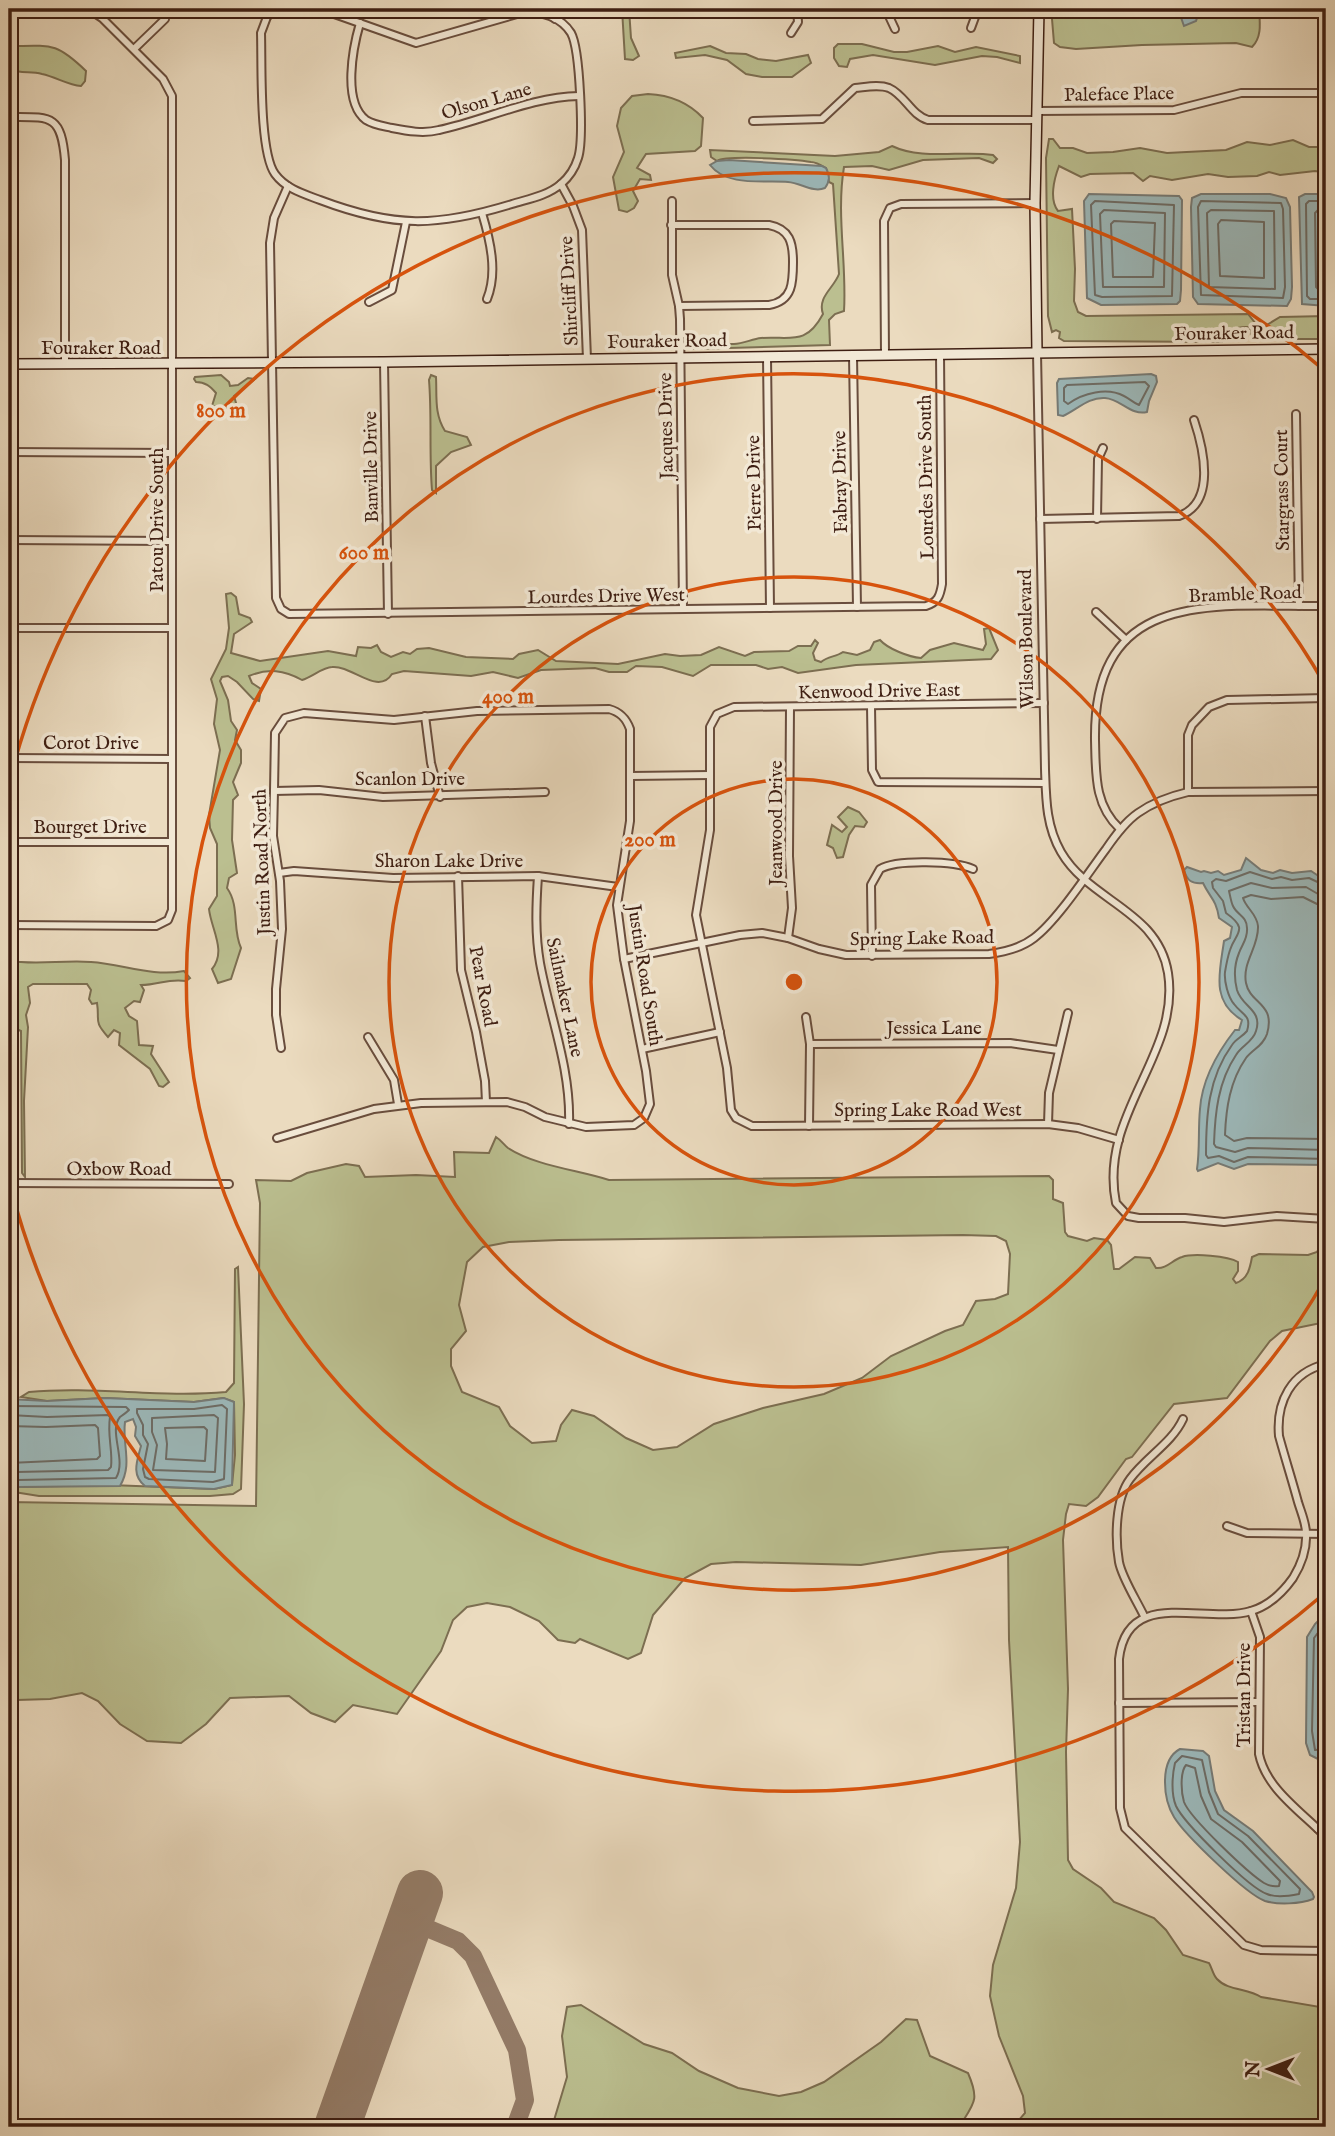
<svg xmlns="http://www.w3.org/2000/svg" width="1335" height="2136" viewBox="0 0 1335 2136" font-family="'IM FELL English',serif">
<style>
.green{fill:#bbbf90;stroke:#7c6e51;stroke-width:2;fill-rule:evenodd}
.water{fill:#9cb9bb;stroke:#767b77;stroke-width:2}
.lines{fill:none;stroke-linecap:round;stroke-linejoin:round}
.shore{stroke:#6d6c66;stroke-width:2}
.taxiway{stroke:#947c68;stroke-width:18}
.runway{stroke:#947c68;stroke-width:46}
.street-casing{stroke:#694d3d;stroke-width:10}
.secondary-casing{stroke:#3e1e12;stroke-width:12}
.street{stroke:#f2e8d5;stroke-width:6}
.secondary{stroke:#f2e8d5;stroke-width:9}
.ring{fill:none;stroke:#d7530d;stroke-width:3.5}
.labels{text-anchor:middle;stroke-width:7;stroke-linejoin:round;paint-order:stroke}
.street-label{font-size:19px;fill:#3e1e12;stroke:#f2e8d5}
.centre{fill:#d7530d;stroke:#f2e8d5;stroke-width:3.5}
.ring-label{font-size:21px;text-anchor:middle;font-weight:bold;fill:#d7530d;stroke:#f2e8d5;stroke-width:7;stroke-linejoin:round;paint-order:stroke}
</style>
<rect width="100%" height="100%" fill="#ebdbbf"/>
<filter id="stains"><feTurbulence type="fractalNoise" baseFrequency=".00286" numOctaves="4"/><feColorMatrix values="0 0 0 0 .2 0 0 0 0 .09 0 0 0 0 .02 0 0 0 .5 -.17"/></filter>
<radialGradient id="worn" r=".72"><stop offset=".6" stop-color="#630" stop-opacity="0"/><stop offset="1" stop-color="#630" stop-opacity=".3"/></radialGradient>
<g class="green">
<path d="M622 9H629L631 38 639 56 633 60 625 59Z"/>
<path d="M1056 9H1259C1260 23 1262 37 1252 47L1236 43 1142 45 1076 49 1060 47 1054 43 1052 19Z"/>
<path d="M838 44H862L894 52H907L938 46 955 52 976 47 1020 56V63L997 57 982 56 935 65 873 55 850 59 847 67 839 66 834 58V48Z"/>
<path d="M15 46C53 45 58 44 86 71L85 81 81 86C68 85 56 77 42 74 30 71 21 74 9 69V48Z"/>
<path d="M710 46 726 53 746 54 758 59 776 61 808 55 811 63 792 77H762L746 74 727 60 705 55 676 58 675 53Z"/>
<path d="M648 94C670 95 688 102 703 118L701 146 695 151 646 154 637 168 650 175 651 180 640 179 633 191 638 201 634 208 627 212 619 210 613 177 624 152 617 126 621 108 632 96Z"/>
<path d="M1049 139H1053L1060 148H1073L1087 153 1113 152 1140 148 1167 153 1226 150 1247 142 1270 145 1293 140 1309 147H1326V173L1315 171 1280 175 1269 172 1257 176 1228 177 1208 174 1172 180 1150 176 1143 181 1133 173 1090 174 1081 177 1059 166C1054 179 1049 200 1058 211L1072 209 1075 269 1074 301 1078 312 1086 316 1248 314 1260 329 1280 317 1326 316V339H1257L1251 335 1249 327C1235 326 1230 331 1222 342L1064 341 1059 338 1060 332 1056 330 1052 332 1048 316 1046 158Z"/>
<path d="M892 146C919 159 954 152 983 154L993 155 997 159 993 163 979 158 923 160 889 170 872 166 844 167C836 215 847 263 844 311L835 314 829 320 830 345 694 349 692 344 694 342C707 342 721 344 734 344 743 344 752 339 761 338 791 336 806 346 823 314 817 297 834 288 839 274L833 184 829 182 826 168C821 165 816 162 811 162 796 159 726 155 717 161L711 157 710 150 835 156 879 152Z"/>
<path d="M221 375 229 382 230 386 238 385 248 378 255 379 234 396 236 403 233 409 212 406 216 393C210 386 205 382 196 382L194 379 195 377Z"/>
<path d="M431 375 436 377C437 396 434 414 445 431L467 437 471 445 451 452 436 466V493L432 490C429 454 432 417 429 380Z"/>
<path d="M231 593 236 597 239 614 250 618 252 622 234 634 231 653 260 661 328 651 356 656 358 647 371 648 377 645 381 652 391 657 403 652 410 654 417 649 429 648 466 657 513 659 519 654 538 650 556 661 618 664 665 654 680 656 701 655 719 647 745 656 754 652 789 651 798 646H811L815 640 818 643 813 653 815 660 821 662C828 656 836 657 843 652L857 655 870 650 874 642 880 640C888 649 909 657 921 658L930 650 954 643 983 650 986 644 984 629 989 628 998 650 991 659 856 665 798 673 782 667 768 669 756 665H711L693 676 662 667 636 666 627 672H609L595 668 541 670 518 678 493 672 471 676 404 671 392 674C378 696 352 665 332 667 323 667 312 677 302 680 284 670 268 668 249 676L252 683 261 689 259 701 253 699 237 682 228 676 222 677 220 681 228 700 231 721 237 730 235 740 241 750V763L233 782 238 795 233 800 232 840 237 873 229 878 227 888C240 906 232 929 241 948L231 979 218 983 212 969C227 951 211 929 209 909L217 896V844L210 828 209 815 220 750 214 724 217 699 211 679 226 649 229 628 226 594Z"/>
<path d="M848 807 859 812 867 822 864 827 855 826 849 835 843 857 837 858 833 848 827 845 832 825 842 832 847 827 838 817Z"/>
<path d="M9 961C37 965 64 960 91 962 123 964 151 977 184 971L190 978 186 981C168 978 159 985 141 985L144 990 140 1002 134 1001 125 1008 129 1016 137 1021 139 1045 153 1046 151 1054 169 1082 163 1087 159 1086 150 1069 119 1045 120 1033 114 1030 108 1037C93 1020 100 1022 97 1003L92 1004 89 999 91 990 87 984H33L28 987 30 1003 26 1015 28 1027 24 1101 25 1177 22 1173 21 1031 12 1027 9 1032Z"/>
<path d="M496 1137C501 1140 504 1145 508 1148 536 1166 578 1170 609 1180L1049 1176 1053 1180V1199L1063 1203 1065 1232 1068 1236 1087 1241 1094 1238 1107 1240 1111 1245 1114 1269H1119L1135 1257 1150 1258 1156 1268C1167 1269 1172 1260 1182 1257 1193 1253 1228 1256 1238 1262V1271L1233 1279 1236 1283C1248 1279 1250 1268 1252 1257L1259 1254 1308 1255 1317 1252 1321 1245 1326 1244V1322L1282 1331 1270 1341 1227 1398 1174 1404 1132 1457 1126 1459 1098 1497 1086 1506 1069 1504 1066 1514 1063 1540 1068 1689 1066 1752 1068 1860 1073 1869 1101 1888 1114 1902 1154 1918 1166 1930 1183 1955 1209 1963C1212 1968 1213 1975 1217 1979 1228 1991 1248 1988 1261 1997L1326 2008V2127H1013L1025 2113 1023 2096 999 2036 990 1996 993 1965 1016 1888 1020 1842 1009 1640 1008 1547 940 1552 861 1565 736 1562 711 1564 685 1578 653 1615 641 1653 628 1659 580 1639 575 1643 558 1640 539 1621 510 1607 487 1603 467 1607 453 1620 441 1651 397 1714 353 1705 335 1722 311 1713 289 1696 230 1698 206 1724 181 1743 147 1741 120 1724 98 1701 82 1693 50 1699 17 1700 9 1710V1502L256 1506 260 1203 256 1180 291 1181 307 1173 346 1164 359 1166 365 1177 416 1175 455 1177 454 1152 489 1153ZM963 1235 996 1236 1006 1241 1010 1254 1008 1294 995 1299 976 1301 963 1325 945 1331 891 1356 862 1378 824 1394 763 1408 714 1424 677 1447 653 1450 626 1438 594 1416 572 1410 561 1425 556 1441 532 1443 510 1426 499 1407 462 1392 451 1366V1349L466 1331 459 1305 467 1262 483 1247 509 1242 559 1240Z"/>
<path d="M238 1267 244 1404 241 1489 233 1494 210 1496H39L14 1492 18 1487 110 1485 214 1489 232 1485 235 1455 234 1402 223 1398 194 1402 105 1398 47 1401 21 1397 29 1392C95 1386 160 1398 226 1392L234 1383 235 1269Z"/>
<path d="M581 2005 644 2044 672 2053 699 2071 738 2088 779 2096 801 2092 824 2082 881 2042 906 2019 917 2020 930 2056 968 2073C980 2101 974 2103 959 2127H552L567 2077 562 2036 567 2007Z"/>
</g>
<g class="water">
<path d="M1178 9H1189L1197 18 1196 21 1184 26Z"/>
<path d="M729 160 822 166 826 168C830 176 830 181 825 188 813 193 801 183 788 182 764 180 727 187 710 165L717 161Z"/>
<path d="M1089 194 1179 196 1182 200 1181 290 1180 301 1177 304 1101 305 1087 298 1084 201Z"/>
<path d="M1201 194H1270L1286 198 1290 207 1292 287 1291 299 1287 306 1198 304 1193 297 1191 207 1192 198Z"/>
<path d="M1305 194H1326V306L1302 304 1299 197Z"/>
<path d="M1151 374 1156 376 1157 382 1149 401 1147 412C1131 416 1121 399 1105 398 1088 397 1077 410 1063 416L1058 415 1057 383 1059 379Z"/>
<path d="M1246 858 1261 870 1273 873 1280 870 1292 873 1311 871 1326 881V1165L1248 1164 1234 1169 1218 1163 1198 1171 1197 1169C1200 1149 1198 1129 1200 1109 1202 1079 1217 1053 1235 1030H1239L1242 1020C1210 1001 1220 971 1224 941L1230 938 1232 927 1219 918C1216 899 1210 898 1203 883 1192 884 1187 881 1184 870L1187 867 1201 872 1204 871 1211 873 1218 871 1224 875 1241 870Z"/>
<path d="M105 1398 194 1402 224 1398 234 1402 232 1485 214 1489 145 1486C131 1475 137 1461 141 1446L135 1436 136 1427 133 1419 125 1422C122 1445 133 1464 120 1486L18 1487 14 1492H9V1399L47 1401Z"/>
<path d="M1326 1613V1753L1318 1759 1310 1755 1306 1743 1307 1637 1315 1624Z"/>
<path d="M1180 1749 1203 1751 1209 1756 1215 1791 1224 1810 1253 1831 1312 1892 1314 1897 1313 1899C1300 1904 1278 1905 1265 1901 1246 1894 1185 1835 1174 1817 1163 1799 1159 1760 1180 1749Z"/>
</g>
<g class="lines">
<g class="shore">
<path d="M1095 201 1174 205 1172 296 1102 297 1095 295 1091 205Z"/>
<path d="M1201 201 1281 203 1283 209 1285 287 1283 298 1201 295 1198 207Z"/>
<path d="M1326 201H1309L1306 204 1307 296 1310 299H1326"/>
<path d="M1104 210 1165 213 1164 287H1103L1100 214Z"/>
<path d="M1211 210 1274 211 1275 289 1209 287 1207 213Z"/>
<path d="M1326 210H1318L1315 213 1316 287 1319 290H1326"/>
<path d="M1221 220 1264 222V278L1220 276 1218 224Z"/>
<path d="M1114 221 1155 223 1153 277H1113L1111 224Z"/>
<path d="M1145 382 1149 386 1139 405C1134 403 1130 399 1124 396 1107 387 1083 393 1068 404L1064 401V388L1067 385Z"/>
<path d="M1326 886 1309 878 1292 880 1281 877 1272 879 1250 872 1226 881 1216 879 1212 882 1213 888 1223 901 1226 913C1250 930 1235 933 1230 950 1228 956 1226 966 1225 972 1224 981 1228 997 1234 1004 1242 1015 1252 1015 1247 1031 1242 1037 1236 1039 1232 1045 1208 1078 1206 1116 1206 1155L1208 1158 1219 1156 1234 1162 1248 1157 1326 1159"/>
<path d="M1326 895 1318 894 1306 887 1272 888 1251 883 1229 891C1230 895 1231 902 1233 906 1237 915 1247 916 1247 928 1248 939 1242 944 1239 953 1234 965 1234 978 1237 990 1242 1007 1263 1010 1256 1031 1253 1042 1241 1046 1236 1055 1218 1082 1215 1113 1214 1144L1216 1147 1235 1152 1248 1148 1326 1150"/>
<path d="M1326 905 1317 904 1303 897 1271 899 1251 895 1243 898C1246 908 1257 914 1258 926 1259 947 1242 962 1246 983 1250 1004 1276 1003 1267 1034 1263 1046 1253 1049 1246 1058 1230 1081 1226 1108 1225 1135L1234 1141 1247 1138 1326 1139"/>
<path d="M222 1405 227 1409 224 1479 213 1482 149 1479 145 1477 143 1469 148 1444 143 1435V1425L137 1413V1409H194Z"/>
<path d="M9 1406 126 1407 129 1410C126 1413 123 1415 120 1417 108 1431 127 1460 116 1478L18 1480 9 1485"/>
<path d="M9 1415 47 1417 108 1415 110 1417C107 1435 113 1451 111 1467L108 1470 17 1472 9 1475"/>
<path d="M214 1415 218 1418 215 1472 153 1470 157 1445 152 1432V1418Z"/>
<path d="M9 1426 46 1427 95 1425 98 1428 100 1456 97 1459 9 1463"/>
<path d="M204 1427 207 1430 205 1461 166 1459 167 1444 165 1428Z"/>
<path d="M1326 1622 1314 1638 1312 1731 1315 1750 1326 1749"/>
<path d="M1326 1634 1323 1640 1321 1730 1322 1738 1326 1740"/>
<path d="M1182 1756 1202 1760 1209 1792 1218 1814 1248 1836 1300 1889 1299 1894C1289 1896 1276 1898 1267 1894 1249 1888 1184 1823 1176 1806 1171 1794 1172 1776 1175 1763Z"/>
<path d="M1186 1765 1195 1768 1201 1796 1211 1819 1242 1842 1280 1881 1279 1886C1273 1887 1269 1886 1264 1883 1248 1873 1190 1818 1184 1802 1181 1792 1180 1772 1186 1765Z"/>
</g>
<path class="taxiway" d="M410 1921 458 1941 473 1956 517 2050 525 2100 515 2127"/>
<path class="runway" d="M337 2127 420 1893"/>
<g class="street-casing">
<g id="street">
<path d="M275 9 267 17 261 33C262 63 259 152 275 174 286 189 304 194 320 200 394 228 437 227 512 204 528 199 547 196 561 184 568 178 575 168 578 158 584 140 580 49 571 33 561 17 541 11 524 12L416 43 320 9"/>
<path d="M888 9V14L895 29"/>
<path d="M555 19 566 9"/>
<path d="M360 23C353 47 342 102 366 120 374 125 383 126 392 128 407 131 424 134 439 130 486 120 530 97 579 96"/>
<path d="M971 28 978 9"/>
<path d="M791 33 798 22 797 9"/>
<path d="M134 49 165 19"/>
<path d="M1037 111 1174 110 1241 93H1326"/>
<path d="M9 117C51 117 61 114 65 160V364"/>
<path d="M753 121 822 119 855 88C866 87 879 84 889 88 905 95 911 115 928 120H1037"/>
<path d="M561 184 573 206 582 230 587 359"/>
<path d="M288 186 274 218 270 243 276 598 281 609 289 614 926 606C938 602 940 596 942 584L940 354"/>
<path d="M672 201V275L679 306 680 319 683 609"/>
<path d="M482 213C490 240 498 272 487 299"/>
<path d="M671 225H769C790 229 793 243 793 262 793 282 793 301 769 305L679 306"/>
<path d="M369 302 392 290 406 222"/>
<path d="M1037 353 1045 769C1046 799 1046 826 1061 852 1090 902 1158 910 1168 973 1181 1055 1098 1114 1116 1203L1128 1216 1139 1218H1185L1224 1222 1277 1216 1326 1219"/>
<path d="M885 355 884 221 890 208 901 204 1035 203"/>
<path d="M853 356 857 607"/>
<path d="M767 357 770 608"/>
<path d="M384 362 388 614"/>
<path d="M1296 414 1299 606"/>
<path d="M9 452 172 453"/>
<path d="M1040 519 1179 516C1216 503 1204 450 1194 420"/>
<path d="M1097 519 1098 459 1103 448"/>
<path d="M9 540 171 541"/>
<path d="M1096 612 1126 640"/>
<path d="M9 628H172"/>
<path d="M1044 703 734 707 717 714 710 727V830L696 915 727 1068 731 1110 736 1118 752 1126 1048 1124 1078 1128 1119 1140"/>
<path d="M871 706 872 770 878 782 1045 783"/>
<path d="M425 716 431 763 440 797"/>
<path d="M9 758 172 759"/>
<path d="M631 776 710 775"/>
<path d="M274 791 319 790 383 797 545 792"/>
<path d="M1188 792V735L1192 725 1209 707 1227 700 1326 698"/>
<path d="M1120 829C1094 805 1096 774 1095 740 1093 586 1215 607 1326 606"/>
<path d="M9 842H172"/>
<path d="M279 873 294 871 393 878 538 876 618 887"/>
<path d="M458 876 461 970 476 1032 485 1081 486 1102"/>
<path d="M538 876C536 906 535 934 540 963 550 1017 571 1069 569 1124"/>
<path d="M9 925 156 926 168 920 172 910V96L163 79 102 18 93 12 78 9"/>
<path d="M788 938 792 908 789 856 790 707"/>
<path d="M872 956 871 885 880 869C897 859 955 861 973 869"/>
<path d="M624 959 740 935 762 933 788 938 819 949 846 955 989 954C1005 952 1021 948 1034 938 1057 921 1088 873 1106 849 1115 836 1125 822 1138 813 1152 803 1171 796 1188 792L1326 791"/>
<path d="M806 1017 810 1044 809 1126"/>
<path d="M368 1037 394 1080 398 1104"/>
<path d="M810 1044 1010 1043 1058 1050"/>
<path d="M642 1049 720 1032"/>
<path d="M1048 1124 1049 1093 1068 1013"/>
<path d="M277 1138 374 1109 421 1103 507 1102 525 1107 545 1117 586 1127 634 1125 644 1118 650 1104 646 1071 624 959 617 905 630 821V729C626 718 620 712 609 709L477 711 394 720 304 713 285 718 275 733 274 791 273 836 280 881 282 929 276 989V1015L281 1048"/>
<path d="M9 1183 229 1184"/>
<path d="M1326 1364C1291 1372 1276 1402 1279 1436 1285 1458 1292 1480 1298 1502 1301 1512 1306 1523 1306 1533 1307 1549 1301 1565 1293 1578 1283 1592 1268 1606 1251 1611 1204 1625 1127 1586 1119 1659L1120 1808 1125 1828 1244 1945 1261 1950 1326 1951"/>
<path d="M1227 1526 1247 1533 1326 1534"/>
<path d="M1251 1611 1260 1637 1259 1754C1266 1789 1302 1812 1326 1837"/>
<path d="M1144 1616C1137 1601 1122 1578 1119 1562 1115 1539 1115 1499 1130 1479 1146 1457 1172 1443 1183 1419"/>
<path d="M1119 1703 1259 1702"/>
<path d="M1318 1829 1326 1821"/>
</g>
</g>
<g class="secondary-casing">
<g id="secondary">
<path d="M1037 353 1035 203 1039 9"/>
<path d="M9 364 384 362 1326 349"/>
</g>
</g>
<use href="#street" class="street"/>
<use href="#secondary" class="secondary"/>
</g>
<g class="ring">
<circle cx="794" cy="982" r="203"/>
<circle cx="794" cy="982" r="405"/>
<path d="M1326 1277A608 608 0 1 1 1326 687"/>
<path d="M1325 1593A810 810 0 0 1 10 1185M10 779A810 810 0 0 1 1325 371"/>
</g>
<g class="labels">
<g class="street-label">
<text transform="translate(1119 93) rotate(-1)" y="7">Paleface Place</text>
<text transform="translate(486 100) rotate(-16)" y="7">Olson Lane</text>
<text transform="translate(568 291) rotate(-93)" y="7">Shircliff Drive</text>
<text transform="translate(1234 332) rotate(-1)" y="7">Fouraker Road</text>
<text transform="translate(667 340) rotate(-1)" y="7">Fouraker Road</text>
<text x="101" y="354">Fouraker Road</text>
<text transform="translate(665 426) rotate(-91)" y="7">Jacques Drive</text>
<text transform="translate(370 467) rotate(-91)" y="7">Banville Drive</text>
<text transform="translate(925 477) rotate(-91)" y="7">Lourdes Drive South</text>
<text transform="translate(839 482) rotate(-91)" y="7">Fabray Drive</text>
<text transform="translate(753 483) rotate(-91)" y="7">Pierre Drive</text>
<text transform="translate(1281 490) rotate(-91)" y="7">Stargrass Court</text>
<text transform="translate(156 520) rotate(-90)" y="7">Patou Drive South</text>
<text transform="translate(1245 593) rotate(-2)" y="7">Bramble Road</text>
<text transform="translate(606 595) rotate(-1)" y="7">Lourdes Drive West</text>
<text transform="translate(1025 639) rotate(-91)" y="7">Wilson Boulevard</text>
<text transform="translate(879 690) rotate(-1)" y="7">Kenwood Drive East</text>
<text x="91" y="749">Corot Drive</text>
<text x="410" y="785">Scanlon Drive</text>
<text transform="translate(775 823) rotate(-90)" y="7">Jeanwood Drive</text>
<text x="90" y="833">Bourget Drive</text>
<text x="449" y="867">Sharon Lake Drive</text>
<text transform="translate(261 862) rotate(-92)" y="7">Justin Road North</text>
<text transform="translate(922 937) rotate(-1)" y="7">Spring Lake Road</text>
<text transform="translate(646 975) rotate(81)" y="7">Justin Road South</text>
<text transform="translate(484 986) rotate(79)" y="7">Pear Road</text>
<text transform="translate(566 997) rotate(78)" y="7">Sailmaker Lane</text>
<text x="934" y="1034">Jessica Lane</text>
<text x="928" y="1116">Spring Lake Road West</text>
<text x="119" y="1175">Oxbow Road</text>
<text transform="translate(1243 1695) rotate(-90)" y="7">Tristan Drive</text>
</g>
</g>
<circle cx="794" cy="982" r="10" class="centre"/>
<g class="ring-label">
<text x="221" y="417">800 m</text>
<text x="364" y="559">600 m</text>
<text x="508" y="703">400 m</text>
<text x="650" y="846">200 m</text>
</g>
<rect width="1335" height="2136" fill="none" stroke="#ebdbbf" stroke-width="35"/>
<rect x="10" y="10" width="1314" height="2115" fill="none" stroke="#3e1e12" stroke-width="3.5"/>
<rect x="18" y="18" width="1300" height="2101" fill="none" stroke="#3e1e12" stroke-width="2"/>
<g transform="translate(1269 2069) rotate(270)" stroke="#f2e8d5" stroke-width="5" paint-order="stroke">
<path d="M0-5L12 26L0 18L-12 26Z" fill="#3e1e12"/>
<text y="-10" font-size="19" font-weight="bold" text-anchor="middle" fill="#3e1e12">N</text>
</g>
<rect width="100%" height="100%" filter="url(#stains)"/>
<rect width="100%" height="100%" fill="url(#worn)"/>
</svg>
